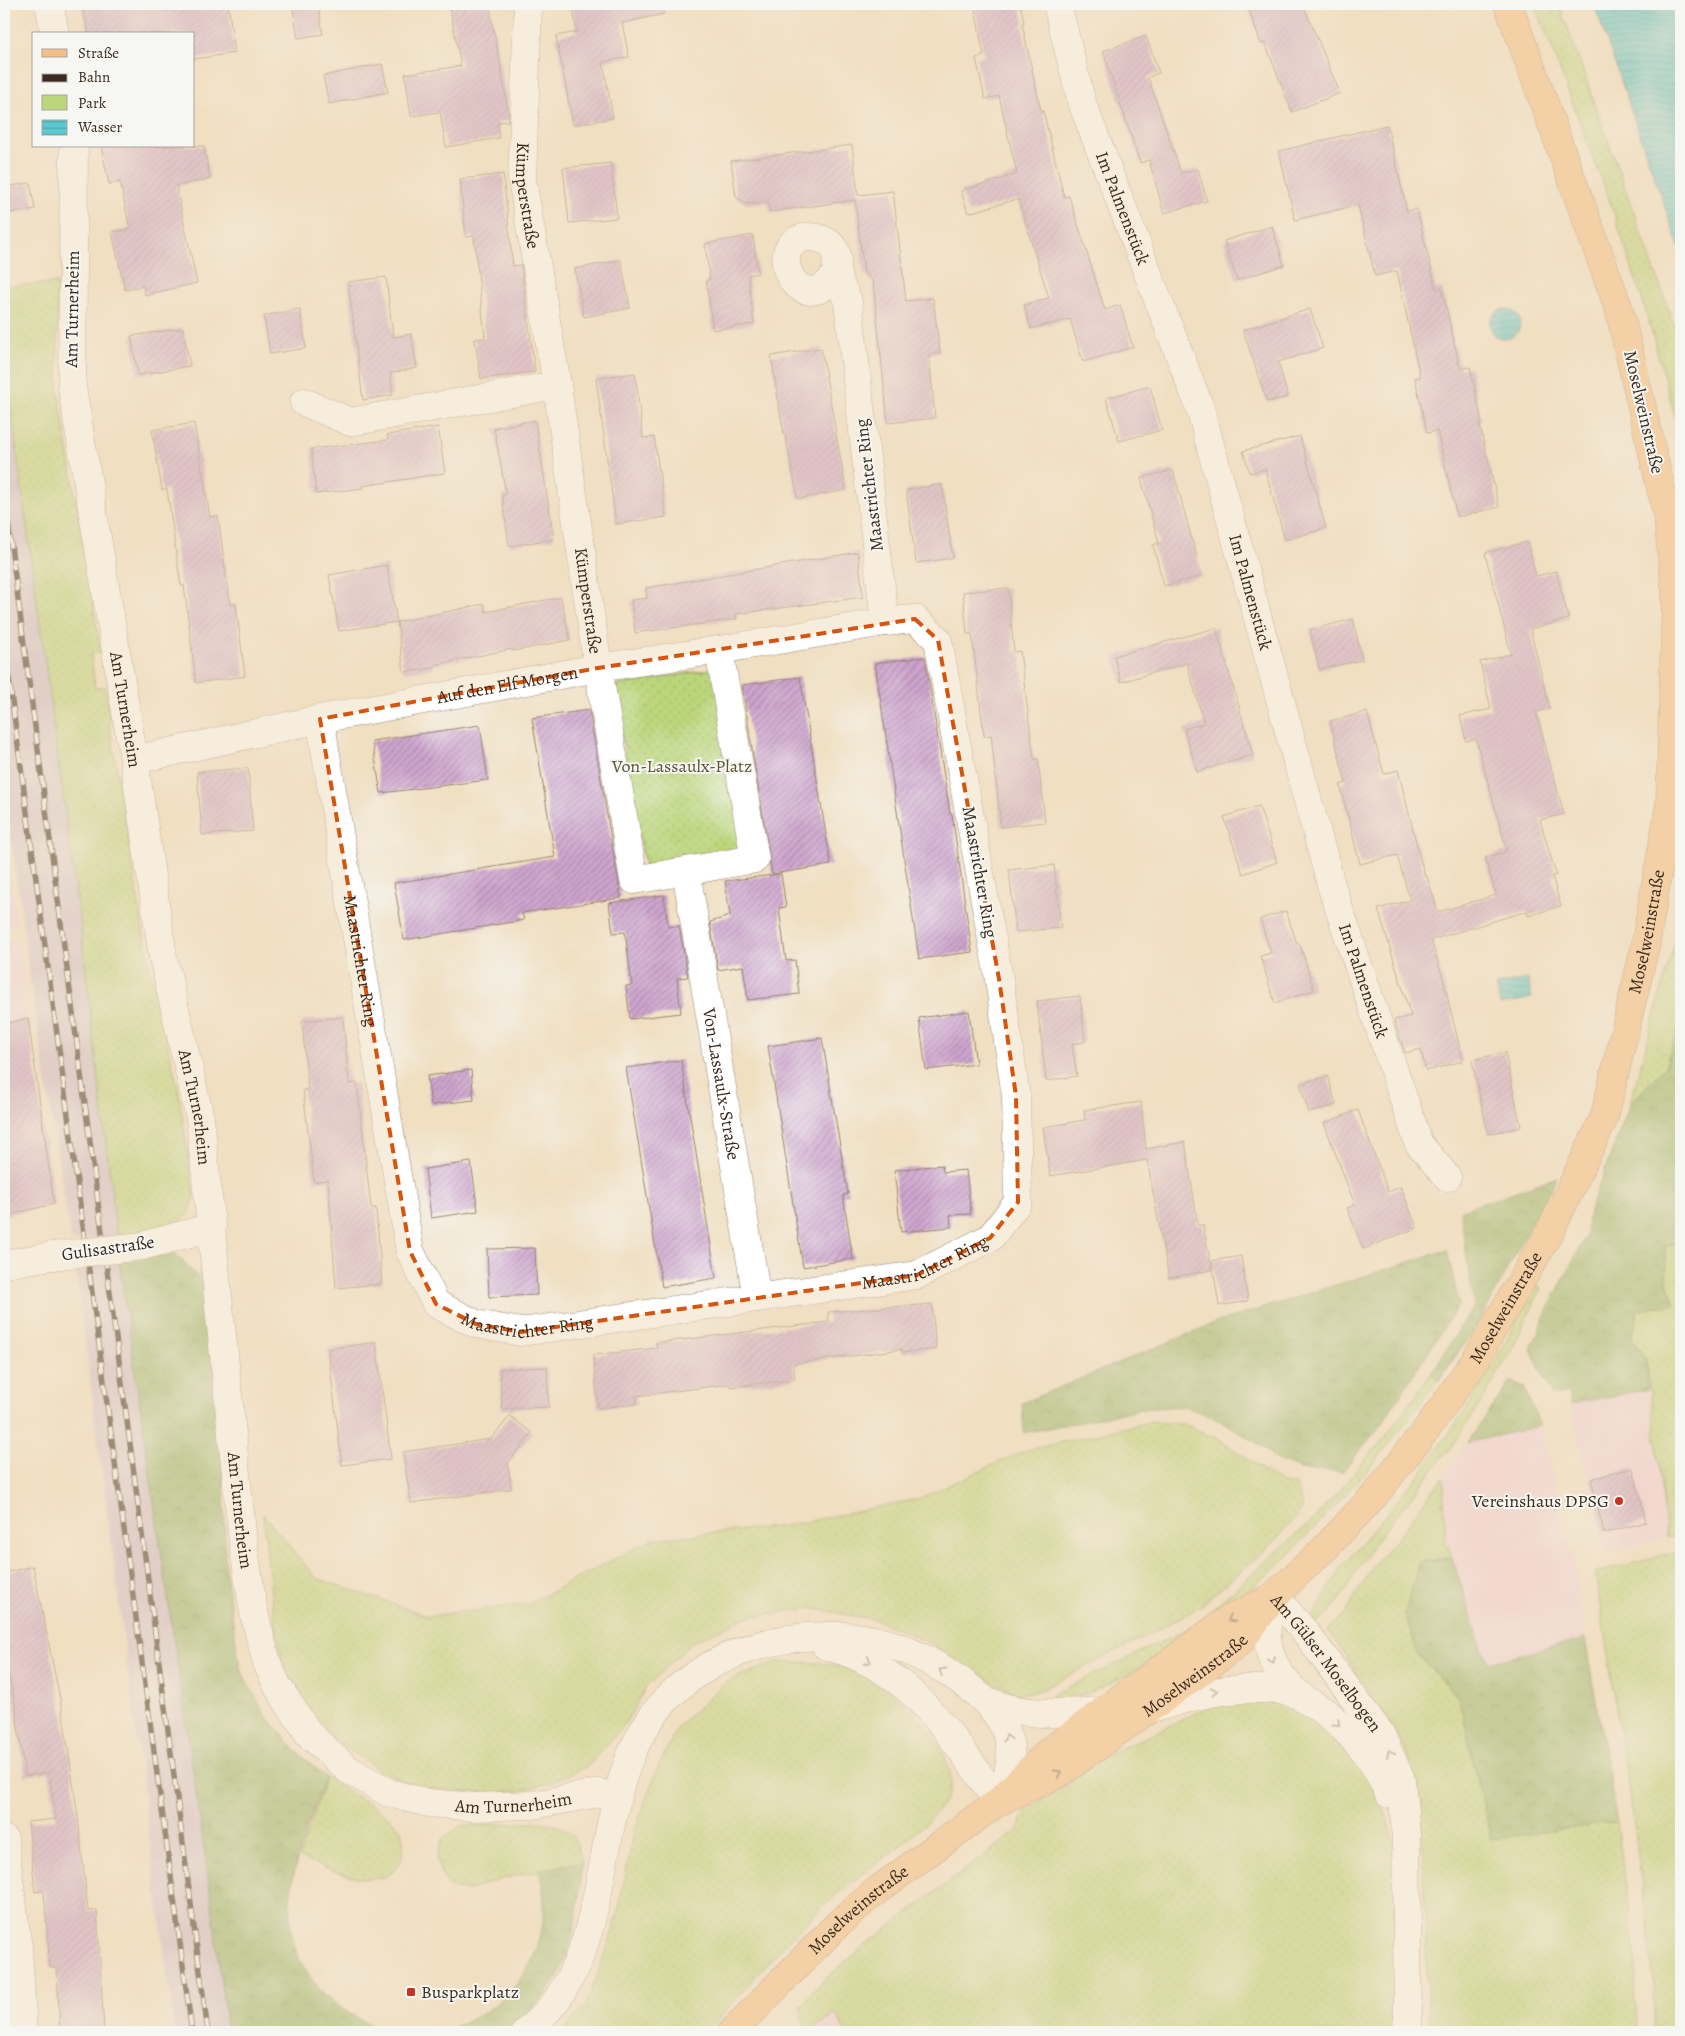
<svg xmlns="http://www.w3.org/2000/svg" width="1685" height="2036" viewBox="0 0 1685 2036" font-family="Alegreya,serif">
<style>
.built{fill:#f3cfe0}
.railway{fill:#cfbdcf}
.green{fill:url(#green-dots);stroke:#7b804c}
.forest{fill:url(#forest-crowns);stroke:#687044}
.water{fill:url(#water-rules);stroke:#4c7a78}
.building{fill:url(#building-hatch)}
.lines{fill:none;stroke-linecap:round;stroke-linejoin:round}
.minor-casing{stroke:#968470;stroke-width:29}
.major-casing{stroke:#968470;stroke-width:29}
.minor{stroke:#fff;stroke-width:28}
.major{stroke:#f5be86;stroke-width:28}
.rail-casing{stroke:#3b2a1e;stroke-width:5.5}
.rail{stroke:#f6f6f2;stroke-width:4;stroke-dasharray:11;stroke-linecap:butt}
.minor-bridge-casing{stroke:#968470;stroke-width:29;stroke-linecap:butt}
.minor-bridge{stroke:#fff;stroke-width:28}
.oneway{stroke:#8f6d4d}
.oneway2{stroke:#a79f9a}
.marked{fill:none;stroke:#d7540e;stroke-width:4;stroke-dasharray:10 6;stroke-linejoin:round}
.poi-dot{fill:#c8321e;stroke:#f6f6f2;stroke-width:2}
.labels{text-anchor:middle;stroke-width:4;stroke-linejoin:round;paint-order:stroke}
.street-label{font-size:18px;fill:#3b2a1e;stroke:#f6f6f2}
.park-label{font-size:18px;fill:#5b5535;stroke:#f6f6f2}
.poi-label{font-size:18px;fill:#3b2a1e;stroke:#f6f6f2;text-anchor:end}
</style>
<defs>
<pattern id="green-dots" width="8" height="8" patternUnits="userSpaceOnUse" patternTransform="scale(1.25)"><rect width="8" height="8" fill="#bbd67b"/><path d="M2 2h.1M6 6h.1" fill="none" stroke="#a2b86a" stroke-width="1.8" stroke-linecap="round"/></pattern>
<pattern id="forest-crowns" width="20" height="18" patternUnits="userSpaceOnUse" patternTransform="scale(1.25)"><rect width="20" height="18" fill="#94b76b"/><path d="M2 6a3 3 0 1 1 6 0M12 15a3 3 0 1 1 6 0" fill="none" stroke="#7a9557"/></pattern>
<pattern id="water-rules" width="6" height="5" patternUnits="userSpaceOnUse" patternTransform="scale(1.25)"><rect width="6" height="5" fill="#5cc9d2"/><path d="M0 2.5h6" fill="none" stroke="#4da3aa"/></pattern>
<pattern id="building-hatch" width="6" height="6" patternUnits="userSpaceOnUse" patternTransform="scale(1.25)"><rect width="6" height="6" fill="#cfa5cf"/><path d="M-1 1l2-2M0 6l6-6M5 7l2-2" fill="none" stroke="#a987a7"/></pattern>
</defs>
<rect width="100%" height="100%" fill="#f6f6f2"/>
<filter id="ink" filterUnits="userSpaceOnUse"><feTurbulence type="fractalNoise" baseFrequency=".02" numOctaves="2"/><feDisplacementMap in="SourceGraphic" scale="10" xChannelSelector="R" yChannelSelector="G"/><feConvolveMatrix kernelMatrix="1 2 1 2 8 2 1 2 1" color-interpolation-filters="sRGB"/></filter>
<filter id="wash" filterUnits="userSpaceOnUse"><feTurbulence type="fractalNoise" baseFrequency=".0096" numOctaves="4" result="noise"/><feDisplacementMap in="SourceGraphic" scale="20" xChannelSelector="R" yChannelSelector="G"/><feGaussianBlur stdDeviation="1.12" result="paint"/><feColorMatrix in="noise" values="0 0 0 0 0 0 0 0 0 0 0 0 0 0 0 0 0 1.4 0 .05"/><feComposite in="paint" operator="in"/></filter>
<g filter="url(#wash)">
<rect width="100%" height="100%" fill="#f0dfc1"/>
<g class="built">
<path d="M4 827 17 925 4 926Z"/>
<path d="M4 930 6 940 18 939 28 1018 4 1024Z"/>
<path d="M1648 1389 1667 1538 1606 1553 1571 1404Z"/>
<path d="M1540 1426 1576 1570 1585 1638 1489 1663 1446 1542 1443 1477 1467 1443Z"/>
<path d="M837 2013 845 2032H808Z"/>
</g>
<g class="railway">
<path d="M4 356 81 930 117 1236 71 1241 30 979 4 782Z"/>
<path d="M119 1261 210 1889 227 2032H175L75 1265Z"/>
</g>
<g class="green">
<path d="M1535 4H1559L1681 344V440L1648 318 1612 207Z"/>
<path d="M57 283 58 389 101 653 91 654 95 688 106 687 111 733 149 966 178 1088 194 1195C193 1204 190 1214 182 1220 171 1229 132 1235 117 1236L81 930 4 356V286Z"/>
<path d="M718 668 750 847 645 866 613 686Z"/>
<path d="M1677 933 1681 935V1021L1665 1067 1630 1104Z"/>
<path d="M1681 1244V1535L1667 1538 1647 1362 1632 1339 1638 1310 1675 1304 1667 1282 1665 1245Z"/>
<path d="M1536 1285 1541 1288C1519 1338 1493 1386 1462 1431 1433 1475 1395 1513 1365 1557 1347 1583 1342 1607 1314 1625L1312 1618 1343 1565 1422 1471 1461 1416 1484 1382Z"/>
<path d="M1431 1374 1439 1380 1370 1468 1285 1559 1220 1616 1207 1618 1211 1610 1314 1519 1386 1436Z"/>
<path d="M1149 1422 1184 1424 1222 1441 1281 1483 1296 1485 1303 1508 1274 1542 1201 1606 1156 1631 1038 1691 1015 1694 967 1668 928 1642 877 1620 810 1608 747 1617 691 1643 646 1687 625 1724 589 1765 551 1783 518 1791 469 1792 422 1788 380 1771 335 1739 306 1705 282 1661 271 1595 263 1514 316 1578 428 1616 528 1604 653 1539 784 1526 918 1499 1024 1451Z"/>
<path d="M1443 1477 1446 1542 1452 1557 1420 1562 1405 1613 1418 1655 1459 1698 1491 1838 1617 1822 1634 1946 1637 2032H1429L1421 1803 1404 1746 1328 1630 1346 1612 1376 1562 1395 1541Z"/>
<path d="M1681 1551V2032H1654V1979L1630 1795 1595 1573Z"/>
<path d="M1191 1627H1197C1161 1657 1095 1700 1048 1701L1052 1695Z"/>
<path d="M776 1662C795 1663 816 1661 833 1665 847 1668 868 1675 879 1683 907 1702 968 1762 946 1799 926 1833 865 1869 835 1896 788 1938 748 1984 708 2032H562L586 2005 615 1926 634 1832 659 1765 679 1725 726 1682Z"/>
<path d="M1224 1700 1282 1703 1310 1719 1336 1741 1365 1773 1386 1816 1396 1851 1395 2032H845L837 2014 809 2031 803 2021 801 2007 816 1987 863 1947 1017 1831 1026 1811 1105 1756Z"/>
<path d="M326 1777C341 1787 395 1817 401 1830 404 1840 404 1851 401 1860 387 1899 325 1866 299 1857Z"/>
<path d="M539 1822C571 1826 574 1833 582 1862L539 1870 487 1883 469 1891 451 1888 441 1874 437 1858 442 1839 461 1826Z"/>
</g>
<g class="forest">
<path d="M1681 1021V1244L1665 1245 1667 1282 1675 1304 1638 1310 1632 1339 1647 1362 1648 1389 1571 1404 1568 1393 1552 1396 1531 1349 1548 1309 1586 1236 1589 1211 1630 1104 1665 1067Z"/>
<path d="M1557 1177 1477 1325 1439 1380 1431 1374 1474 1306 1460 1211Z"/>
<path d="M1447 1250 1459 1304 1381 1425 1342 1472 1300 1469 1276 1459 1256 1442 1220 1420 1184 1406 1141 1409 1024 1433 1022 1403 1215 1323Z"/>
<path d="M176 1254 204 1283 224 1467 225 1569 240 1668 264 1713 298 1753 326 1777C287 1873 254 1969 371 2025L363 2032H227L210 1889 119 1261Z"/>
<path d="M1511 1381 1524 1387 1540 1426 1467 1443Z"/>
<path d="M1452 1557 1478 1637 1489 1663 1585 1638 1617 1822 1491 1839 1459 1698 1418 1655 1405 1613 1420 1562Z"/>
<path d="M582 1862C580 1894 574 1950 557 1977 545 1998 528 2016 510 2032H434C512 2016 560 1949 539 1870Z"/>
</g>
<g class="water">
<path d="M1594 4H1681V253Z"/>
<circle cx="1505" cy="324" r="15"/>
<path d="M1528 979 1532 998 1500 1005 1496 985Z"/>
</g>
<g id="blocks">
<g class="building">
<path d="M81 4H228L235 53 194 59V34H89Z"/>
<path d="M292 4H318L323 34 298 38Z"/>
<path d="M449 4H489L509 114 508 121 498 122 499 138 446 147 440 112 411 116 405 74 461 66Z"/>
<path d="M572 4H663L664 14 622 23 629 57 603 62 613 118 573 125 556 36 577 32Z"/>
<path d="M974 4H1020L1024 23 1022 24 1041 111 1043 110 1064 197 1069 196 1105 310 1120 305 1133 347 1083 362 1070 319 1031 329 1024 305 1049 298 1018 199 968 213 961 191 1017 174 999 96 985 99 976 58 984 56Z"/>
<path d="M1247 4H1303L1340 93 1292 112 1265 43 1261 44Z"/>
<path d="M1146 36 1159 73 1148 77 1181 173 1198 169 1207 201 1164 213 1149 160 1140 163 1103 51Z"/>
<path d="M382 64 388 92 329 104 323 76Z"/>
<path d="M1387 125 1407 211 1417 209 1436 289 1442 288 1460 369 1470 367 1482 422H1479L1499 507 1457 517 1437 431 1427 433 1415 378 1420 377 1397 271 1375 276 1358 205 1295 220 1279 151Z"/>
<path d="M852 145 858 195 893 191 906 301 933 298 940 353 929 354 935 418 888 423 873 282 864 273 855 200 770 212 768 202 746 204 736 197 731 161Z"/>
<path d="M101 146H204L210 179 176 186 197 283 145 295 143 286 125 290 112 232 130 229 120 182 109 184Z"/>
<path d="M611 163 617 218 569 223 563 168Z"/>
<path d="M503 174 513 266 521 265 535 372 481 379 475 339 485 338 474 236 466 237 460 179Z"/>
<path d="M30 183 35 209 4 214V187Z"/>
<path d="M1272 226 1284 265 1237 280 1224 241Z"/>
<path d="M753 235 758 273 748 275 754 324 713 330 706 280H710L705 244Z"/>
<path d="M621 260 630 308 584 317 575 269Z"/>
<path d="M386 277 393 337 411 334 417 368 390 373 393 395 363 400 348 282Z"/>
<path d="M300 309 306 348 270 354 264 316Z"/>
<path d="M1310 309 1323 348 1278 362 1288 397 1267 402 1243 330Z"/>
<path d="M183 328 190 366 138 375 131 336Z"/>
<path d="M821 348 846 490 798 499 785 435H784L771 356Z"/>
<path d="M635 373 643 438 654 437 666 517 616 524 596 378Z"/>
<path d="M1150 386 1162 430 1119 441 1106 398Z"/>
<path d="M535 420 554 539 509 546 502 495 506 494 494 428Z"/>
<path d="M194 423 210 517 218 516 230 605 236 604 245 676 196 683 184 585 181 586 167 489 162 490 152 430Z"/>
<path d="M438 427 445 473 362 486 363 488 316 494 311 449 388 440 387 435Z"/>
<path d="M1300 436 1326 528 1285 540 1265 469 1250 473 1243 451Z"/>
<path d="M1173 470 1202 576 1164 586 1153 545 1159 543 1141 478Z"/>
<path d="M942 484 953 558 916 563 906 490Z"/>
<path d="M1527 542 1536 576 1556 571 1569 619 1530 629 1550 709 1536 712 1564 814 1540 820 1556 875 1552 876 1561 906 1528 916 1527 911 1431 940 1443 979 1463 1061 1426 1071 1421 1049 1405 1053 1394 1020 1411 1016 1378 909 1410 900 1397 855 1360 864 1340 785 1346 783 1330 721 1367 712 1384 774 1398 770 1425 877 1427 876 1438 912 1496 895 1485 858 1507 851 1476 739 1466 741 1460 716 1491 709 1480 662 1511 654 1485 553Z"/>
<path d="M858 552 863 597 736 614 737 619 635 633 631 600 647 598 646 588Z"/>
<path d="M387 565 397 622 339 631 329 575Z"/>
<path d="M1008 588 1014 652 1020 651 1034 759H1038L1045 822 1001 827 991 735 984 736 972 634H967L963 592Z"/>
<path d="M561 597 570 640 513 651 512 649 434 665V668L404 672 397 622 484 604 486 612Z"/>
<path d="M1353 619 1362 660 1319 669 1310 630Z"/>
<path d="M1216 628 1253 755 1197 772 1184 729 1204 723 1187 663 1121 682 1114 656Z"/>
<path d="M925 657 950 814H952L972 952 919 959 875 663Z"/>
<path d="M800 677 831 865 772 874 742 685Z"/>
<path d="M589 710 621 898 522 913 524 920 404 940 394 883 555 857 532 718Z"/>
<path d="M480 725 488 780 381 793 372 741Z"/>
<path d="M248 768 253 831 202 835 197 772Z"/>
<path d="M1259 806 1277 862 1243 874 1224 817Z"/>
<path d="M1054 865 1061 928 1016 932 1009 870Z"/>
<path d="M781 874 786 907 779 908 786 961 795 960 799 994 748 1000 743 966 718 970 710 922 730 916 725 881Z"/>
<path d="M664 895 668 927 679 926 688 977 677 978 681 1013 630 1019 626 986 632 985 625 932 613 933 609 903Z"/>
<path d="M1286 911 1297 944H1300L1314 990 1275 1003 1260 956 1271 953 1260 919Z"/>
<path d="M1080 996 1085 1042 1072 1044 1077 1076 1046 1081 1037 1001Z"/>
<path d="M969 1011 976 1064 926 1070 919 1018Z"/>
<path d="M343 1017 349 1084 357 1083 371 1208H376L382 1284 336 1288 328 1180 314 1182 303 1090 308 1089 302 1021Z"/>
<path d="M28 1018 54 1204 4 1216V1024Z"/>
<path d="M822 1038 848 1194 843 1195 853 1259 803 1267 768 1046Z"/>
<path d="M1505 1052 1521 1127 1488 1134 1472 1060Z"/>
<path d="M681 1060 716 1278 662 1287 626 1068Z"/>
<path d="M471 1070 474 1100 431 1105 427 1076Z"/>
<path d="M1328 1076 1336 1105 1309 1113 1300 1084Z"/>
<path d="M1141 1102 1146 1149 1185 1142 1198 1225H1203L1212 1270 1169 1278 1147 1160 1050 1176 1043 1127 1085 1120 1084 1110Z"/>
<path d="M1358 1110 1388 1192 1401 1187 1417 1228 1363 1249 1347 1208 1355 1205 1324 1123Z"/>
<path d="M471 1162 478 1211 431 1218 425 1169Z"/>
<path d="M942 1165 943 1172 966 1170 971 1214 950 1215 951 1227 901 1232 894 1170Z"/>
<path d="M535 1248 537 1295 489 1297 487 1249Z"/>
<path d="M1241 1256 1248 1301 1219 1306 1212 1261Z"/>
<path d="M932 1304 936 1349 902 1353V1349L793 1364 795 1379 731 1387 730 1384 636 1396 637 1404 598 1408 593 1355 657 1348 656 1343 829 1322 828 1312Z"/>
<path d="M376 1342 391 1459 342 1465 328 1349Z"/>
<path d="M547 1367 549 1407 502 1409 500 1369Z"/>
<path d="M510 1416 532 1433 508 1463 511 1489 411 1503 403 1452 491 1439Z"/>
<path d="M1633 1468 1646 1522 1604 1533 1591 1479Z"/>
<path d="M33 1566 63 1714 78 1817 88 1911 97 1910 104 2032H60L57 1968H50L44 1891 35 1892 28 1822 56 1819 49 1772 25 1776 15 1704 4 1653V1573Z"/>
</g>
</g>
</g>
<g filter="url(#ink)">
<use href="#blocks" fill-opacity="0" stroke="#968470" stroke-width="1"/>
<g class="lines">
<g class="minor-casing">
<g id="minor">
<path d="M49 4 55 34"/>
<path id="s1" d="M528 4 522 179 557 385 598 668 634 880 755 859 719 650"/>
<path id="s2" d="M1057 4 1082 103 1200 408 1332 888 1419 1144 1447 1177"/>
<path id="s3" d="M74 146 72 387 134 760 163 957 200 1118 243 1543 254 1613 267 1663 278 1687 309 1734 347 1769 389 1793 428 1803 474 1807 533 1805 599 1793 615 1797"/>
<path d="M304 402 350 422 557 385"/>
<path id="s4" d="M320 719 410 1251 436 1304 476 1324 521 1332 917 1275 990 1238 1018 1202 1016 1096 999 979 938 640 915 619 885 622 848 301C844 293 840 285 837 276 834 266 841 258 833 247 827 240 817 237 809 237 760 241 799 326 836 274"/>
<path id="s5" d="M134 760 320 719 598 668 719 650 885 622"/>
<path id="s6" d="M686 871 757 1298"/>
<path d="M142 1246 212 1227"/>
<path d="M4 1264 52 1256"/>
<path id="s7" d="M1274 1596 1306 1633 1380 1733 1401 1780 1406 1834 1408 2032"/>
<path d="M1274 1596C1259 1633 1268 1667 1297 1693 1307 1702 1319 1707 1329 1715 1355 1737 1376 1762 1389 1794"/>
<path d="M826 1646C909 1666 952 1736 998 1802"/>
<path d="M983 1699C1022 1718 1062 1713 1104 1711"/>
<path d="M1155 1708C1204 1692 1247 1682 1298 1694"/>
<path d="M4 1839 18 1948 23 2032"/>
<path d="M526 2032C538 2021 551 2009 560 1995 625 1896 585 1745 698 1673 736 1648 778 1637 824 1636 845 1635 869 1638 890 1644 930 1658 999 1696 1009 1741 1014 1762 1006 1782 998 1802"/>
</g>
</g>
<g class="major-casing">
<g id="major">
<path id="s8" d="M998 1802 1062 1772 1221 1657 1241 1641 1274 1596 1325 1548 1374 1496 1426 1430 1474 1362 1551 1230 1604 1118 1645 947 1670 803 1676 594 1668 519 1619 309 1508 4"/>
<path id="s9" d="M732 2032 840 1922 875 1892 998 1802 1048 1752 1227 1620 1269 1599"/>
</g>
</g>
<use href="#minor" class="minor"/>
<use href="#major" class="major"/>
<g class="rail-casing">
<g id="rail">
<path d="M4 493 208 2032"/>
<path d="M4 642 192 2032"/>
</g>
</g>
<use href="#rail" class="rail"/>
<g class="minor-bridge-casing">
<path id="minor-bridge" d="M52 1256 142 1246"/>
</g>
<use href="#minor-bridge" class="minor-bridge"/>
</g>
<defs><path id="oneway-chevron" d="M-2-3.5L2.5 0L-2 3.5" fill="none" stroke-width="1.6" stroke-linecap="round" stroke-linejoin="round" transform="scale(1.25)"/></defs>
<g class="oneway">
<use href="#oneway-chevron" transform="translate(1231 1619) rotate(151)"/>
<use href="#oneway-chevron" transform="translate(1058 1773) rotate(-28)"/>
</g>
<g class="oneway2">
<use href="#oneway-chevron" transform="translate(1272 1660) rotate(67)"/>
<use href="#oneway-chevron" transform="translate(868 1661) rotate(27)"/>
<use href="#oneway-chevron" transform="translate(942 1671) rotate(-149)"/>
<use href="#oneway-chevron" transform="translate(1214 1691) rotate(-9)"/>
<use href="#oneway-chevron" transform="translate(1337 1723) rotate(42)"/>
<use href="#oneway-chevron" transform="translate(1007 1738) rotate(-105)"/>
<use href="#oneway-chevron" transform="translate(1390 1753) rotate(-116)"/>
</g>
</g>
<path d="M0 0H1685V2036H0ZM915 619 938 640 999 979 1016 1096 1018 1202 990 1238 917 1275 521 1332 476 1324 436 1304 410 1251 320 719 598 668Z" fill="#f0dfc1" fill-opacity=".55" fill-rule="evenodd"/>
<path class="marked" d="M915 619 938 640 999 979 1016 1096 1018 1202 990 1238 917 1275 521 1332 476 1324 436 1304 410 1251 320 719 598 668Z"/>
<g class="poi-dot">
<circle cx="1619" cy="1501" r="5"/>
<rect x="406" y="1987" width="10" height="10" rx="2.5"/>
</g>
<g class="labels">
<g class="street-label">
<text dy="6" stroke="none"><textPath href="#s1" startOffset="192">Kümperstraße</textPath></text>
<text dy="6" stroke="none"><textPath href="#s2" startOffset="215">Im Palmenstück</textPath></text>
<text transform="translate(72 309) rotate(-89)" y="6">Am Turnerheim</text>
<text transform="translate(1644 412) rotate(77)" y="6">Moselweinstraße</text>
<text transform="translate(869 485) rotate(-97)" y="6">Maastrichter Ring</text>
<text dy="6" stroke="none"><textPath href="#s2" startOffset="620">Im Palmenstück</textPath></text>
<text dy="6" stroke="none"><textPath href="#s1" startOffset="602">Kümperstraße</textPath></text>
<text dy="6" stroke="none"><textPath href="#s5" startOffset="381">Auf den Elf Morgen</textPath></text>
<text dy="6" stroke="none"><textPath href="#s3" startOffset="568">Am Turnerheim</textPath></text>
<text transform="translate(980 872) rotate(80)" y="6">Maastrichter Ring</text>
<text dy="6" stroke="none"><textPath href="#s8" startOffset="1125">Moselweinstraße</textPath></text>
<text dy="6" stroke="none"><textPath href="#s4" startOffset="245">Maastrichter Ring</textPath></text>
<text dy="6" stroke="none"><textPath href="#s2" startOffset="1025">Im Palmenstück</textPath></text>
<text dy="6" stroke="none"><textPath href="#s6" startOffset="216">Von-Lassaulx-Straße</textPath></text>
<text dy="6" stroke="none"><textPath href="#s3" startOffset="972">Am Turnerheim</textPath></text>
<text transform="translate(108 1248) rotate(-8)" y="6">Gulisastraße</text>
<text dy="6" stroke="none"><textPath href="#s4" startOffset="1100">Maastrichter Ring</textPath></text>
<text dy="6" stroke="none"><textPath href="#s8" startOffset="720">Moselweinstraße</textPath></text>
<text dy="6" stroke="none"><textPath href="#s4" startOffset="695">Maastrichter Ring</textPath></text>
<text dy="6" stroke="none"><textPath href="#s3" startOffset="1378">Am Turnerheim</textPath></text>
<text dy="6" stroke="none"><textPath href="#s7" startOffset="85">Am Gülser Moselbogen</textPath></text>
<text dy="6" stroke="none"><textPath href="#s8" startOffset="235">Moselweinstraße</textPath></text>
<text dy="6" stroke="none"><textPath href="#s3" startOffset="1842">Am Turnerheim</textPath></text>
<text dy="6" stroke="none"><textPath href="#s9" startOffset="176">Moselweinstraße</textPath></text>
</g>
<g class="park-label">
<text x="682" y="772">Von-Lassaulx-Platz</text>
</g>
<g class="poi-label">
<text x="1609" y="1507">Vereinshaus DPSG</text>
<text x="421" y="1998" text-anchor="start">Busparkplatz</text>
</g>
</g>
<rect width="1685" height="2036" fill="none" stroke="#f6f6f2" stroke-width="20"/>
<rect x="32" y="32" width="162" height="115" fill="#f6f6f2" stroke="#aba49d"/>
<rect x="42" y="49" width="25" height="8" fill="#f5be86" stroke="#aba49d"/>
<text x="78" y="58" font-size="15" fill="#3b2a1e">Straße</text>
<rect x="42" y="74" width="25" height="8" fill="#3b2a1e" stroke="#aba49d"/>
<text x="78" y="82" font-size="15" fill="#3b2a1e">Bahn</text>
<rect x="42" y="95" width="25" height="15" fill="#bbd67b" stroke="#aba49d"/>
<text x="78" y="108" font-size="15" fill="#3b2a1e">Park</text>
<rect x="42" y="120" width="25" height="15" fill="url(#water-rules)" stroke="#aba49d"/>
<text x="78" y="132" font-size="15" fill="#3b2a1e">Wasser</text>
</svg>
